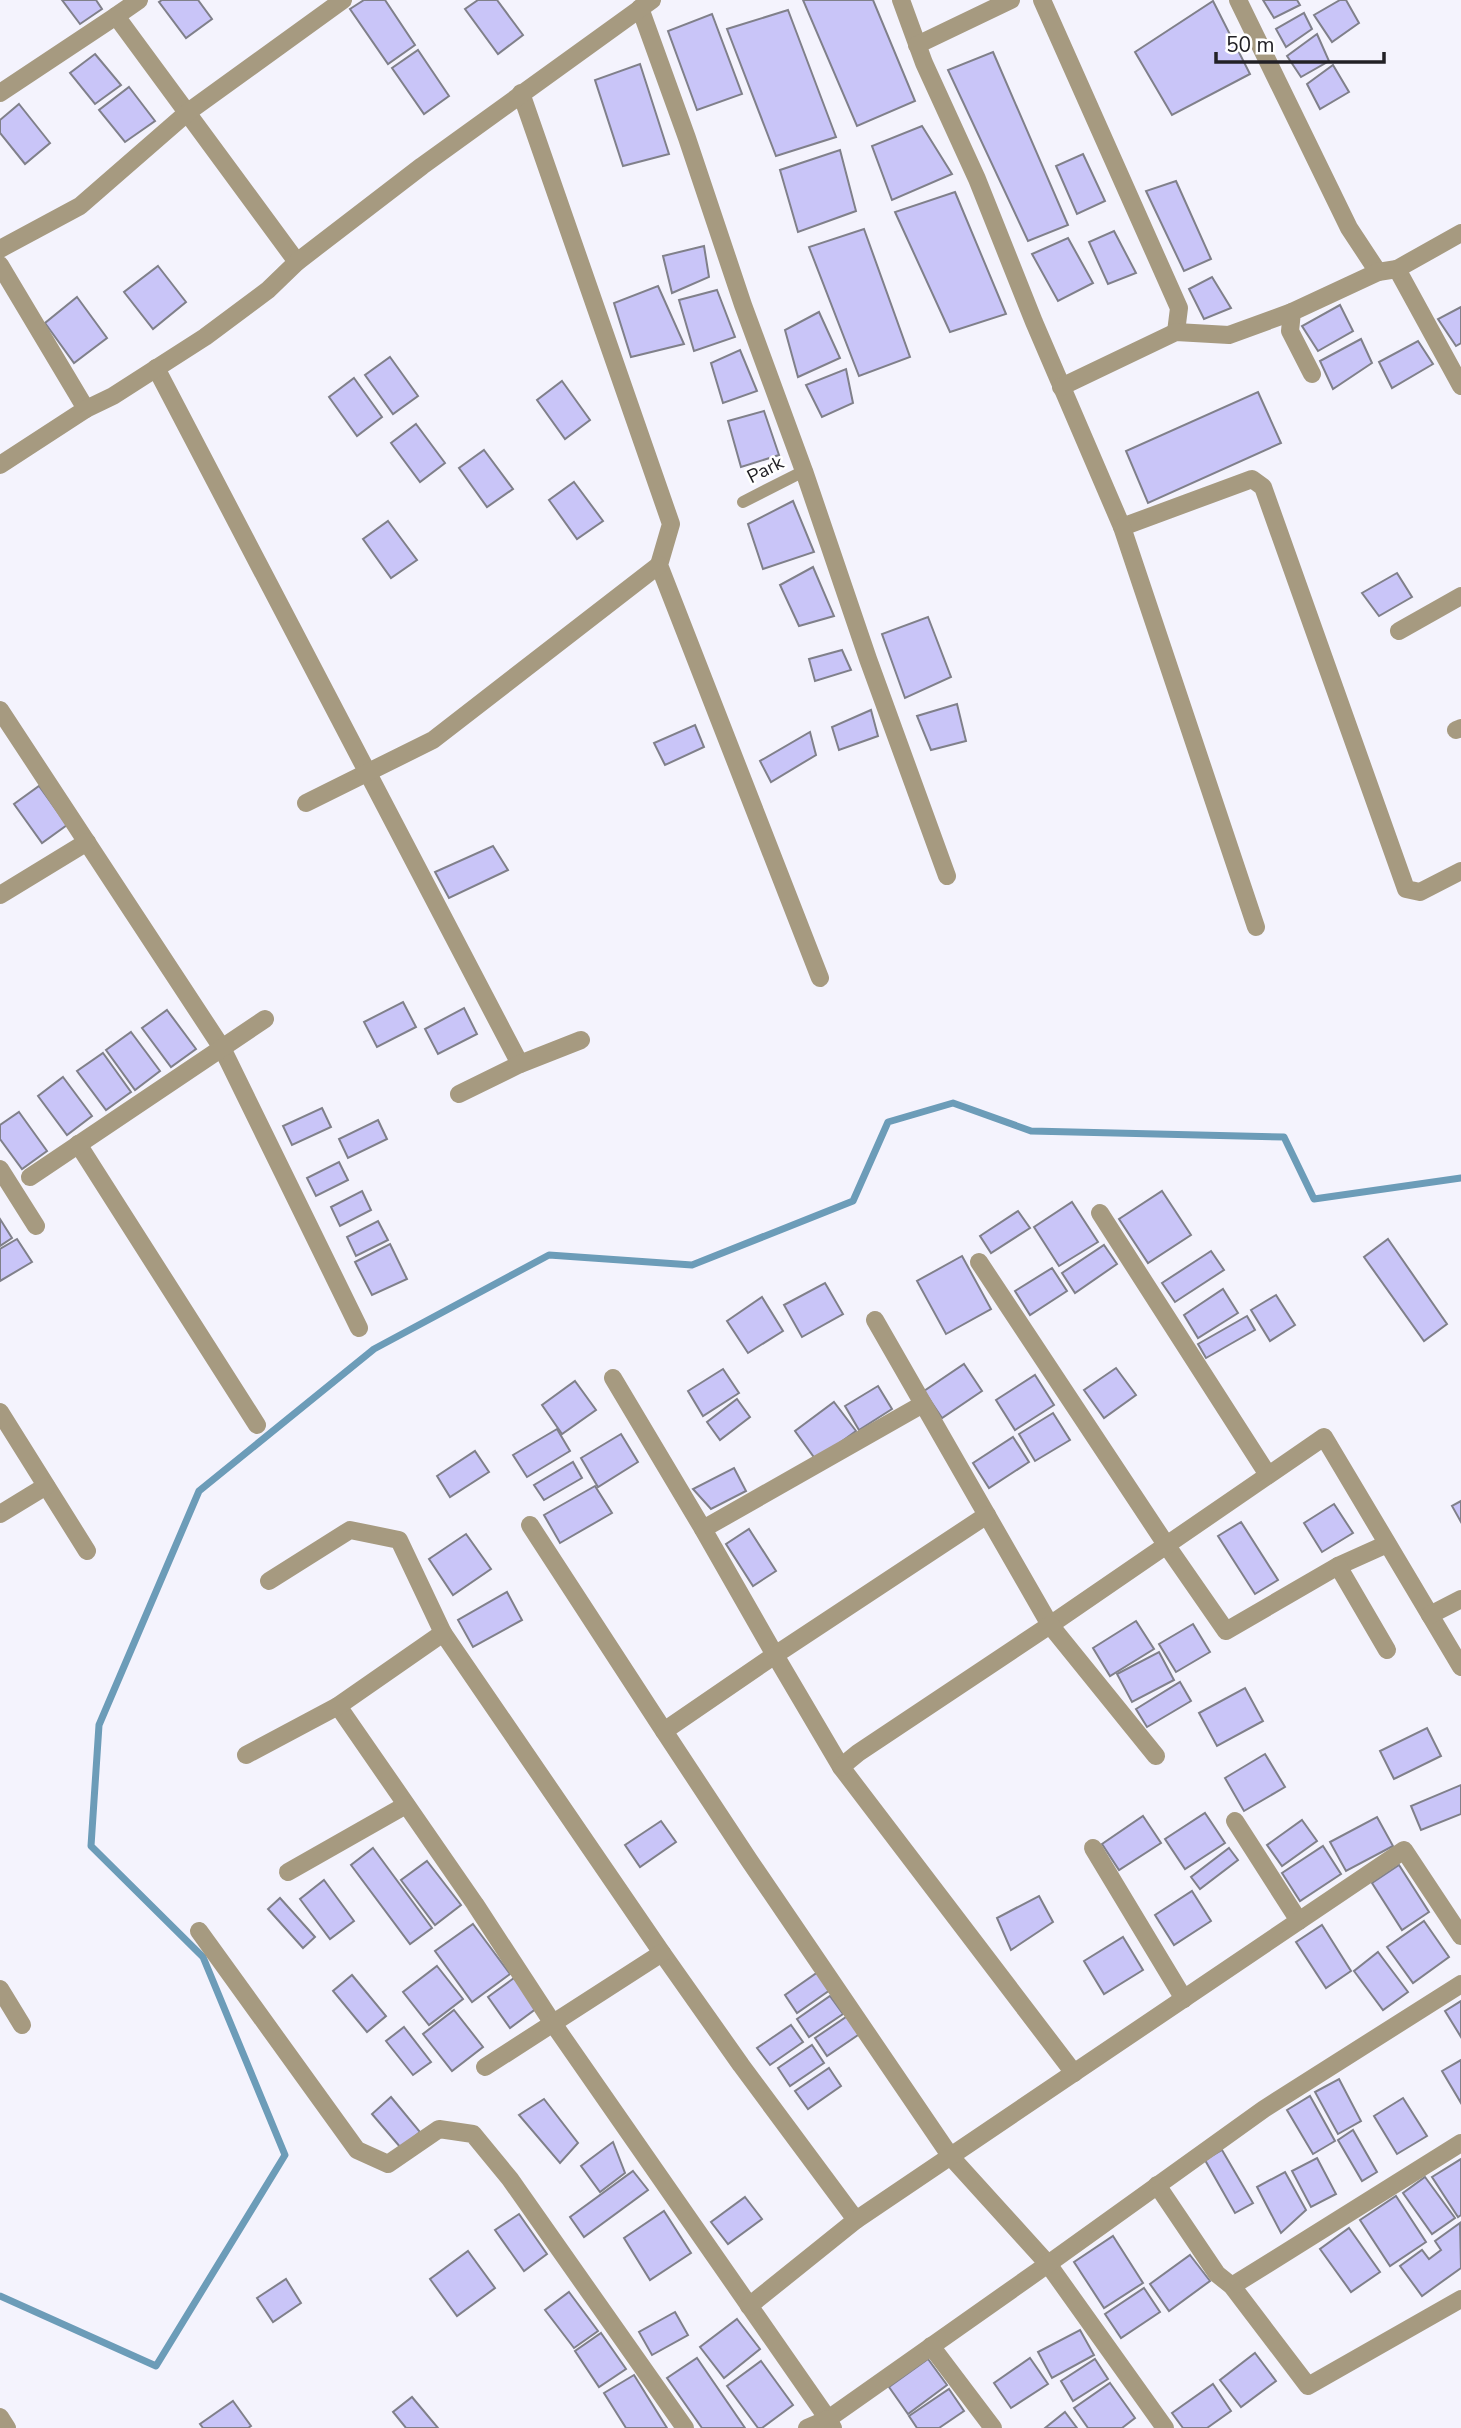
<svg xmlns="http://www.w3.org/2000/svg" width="1461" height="2428" viewBox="0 0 1461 2428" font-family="'Nunito Sans',sans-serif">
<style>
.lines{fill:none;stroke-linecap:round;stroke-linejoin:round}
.stream{stroke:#6c9cb8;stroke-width:7}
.building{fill:#c9c5f8;stroke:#80808a;stroke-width:2}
.service{stroke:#a69a80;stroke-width:12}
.minor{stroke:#a69a80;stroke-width:18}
.tertiary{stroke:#a69a80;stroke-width:18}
.labels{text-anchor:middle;stroke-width:5;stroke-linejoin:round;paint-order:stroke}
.street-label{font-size:19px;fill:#222126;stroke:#fff}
</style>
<rect width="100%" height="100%" fill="#f4f3fd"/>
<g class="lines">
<path class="stream" d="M0 2296 156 2366 285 2155 203 1957 91 1846 99 1725 199 1491 374 1349 549 1255 692 1265 853 1201 888 1122 953 1103 1031 1131 1284 1137 1314 1199 1461 1178"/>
</g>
<g class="building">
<path d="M62 0H96L102 9 80 24Z"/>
<path d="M162 0H198L212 19 186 38 159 2Z"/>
<path d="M364 0H385L415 45 388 64 350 9Z"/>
<path d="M478 0H497L523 35 498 54 465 9Z"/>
<path d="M803 0H873L915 101 857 126Z"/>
<path d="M1263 0H1297L1300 5 1274 18Z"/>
<path d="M1340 0H1346L1359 23 1332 42 1314 15Z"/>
<path d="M1213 1 1250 74 1172 115 1135 52Z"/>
<path d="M788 10 836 137 776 156 727 29Z"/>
<path d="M1304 13 1312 29 1286 47 1276 29Z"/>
<path d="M712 14 742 94 697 110 668 31Z"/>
<path d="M1317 34 1329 61 1301 77 1287 56Z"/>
<path d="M418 50 449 96 424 114 392 68Z"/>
<path d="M993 52 1068 225 1028 241 948 70Z"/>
<path d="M95 54 121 85 95 104 70 73Z"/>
<path d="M640 64 669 154 623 166 595 80Z"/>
<path d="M1333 65 1349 92 1320 109 1307 84Z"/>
<path d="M129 87 155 121 125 142 99 110Z"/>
<path d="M19 104 50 143 25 164 0 133V120Z"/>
<path d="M922 126 952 174 892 200 872 146Z"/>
<path d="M840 150 856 211 798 232 780 170Z"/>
<path d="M1083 154 1105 201 1077 214 1056 166Z"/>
<path d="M1176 181 1211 259 1184 271 1146 191Z"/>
<path d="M955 192 1006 314 950 332 895 212Z"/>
<path d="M864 229 910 357 859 376 809 247Z"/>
<path d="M1114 231 1136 273 1108 284 1089 242Z"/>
<path d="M1068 238 1093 283 1058 301 1032 254Z"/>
<path d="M704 246 709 277 672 293 663 256Z"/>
<path d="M158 266 186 302 153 329 124 292Z"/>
<path d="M1212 277 1231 308 1204 319 1189 289Z"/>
<path d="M658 286 684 344 631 357 614 303Z"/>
<path d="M717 290 735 337 694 351 679 300Z"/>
<path d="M77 297 107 338 74 363 45 323Z"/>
<path d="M1340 305 1353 331 1318 351 1302 326Z"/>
<path d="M1461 307V343L1456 346 1438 319Z"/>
<path d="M819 312 840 358 798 377 785 330Z"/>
<path d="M1361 339 1372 363 1333 389 1320 361Z"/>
<path d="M1418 341 1433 364 1392 388 1379 362Z"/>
<path d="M740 350 757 391 723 403 711 363Z"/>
<path d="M390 357 418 396 393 414 365 375Z"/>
<path d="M846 369 853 403 822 417 806 385Z"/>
<path d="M354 378 382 417 357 436 329 397Z"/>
<path d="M562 381 590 420 565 439 537 400Z"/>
<path d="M1258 392 1281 443 1148 503 1126 451Z"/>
<path d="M764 411 779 455 741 467 728 421Z"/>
<path d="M416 424 445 463 420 482 391 443Z"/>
<path d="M484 450 513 489 487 507 459 468Z"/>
<path d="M574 482 603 521 577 539 549 500Z"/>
<path d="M793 501 814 552 763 569 748 524Z"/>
<path d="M388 521 417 560 391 578 363 539Z"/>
<path d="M813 567 834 616 799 626 780 585Z"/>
<path d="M1397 573 1412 597 1379 616 1362 593Z"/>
<path d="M928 617 951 677 905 698 882 634Z"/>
<path d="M842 650 851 670 815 681 809 659Z"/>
<path d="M957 704 966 741 931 750 917 716Z"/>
<path d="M871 710 878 736 839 750 832 727Z"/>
<path d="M695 725 704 747 665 765 654 743Z"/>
<path d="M810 732 816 755 771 782 760 761Z"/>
<path d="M39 786 67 825 42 843 14 804Z"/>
<path d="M493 846 508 870 449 898 435 872Z"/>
<path d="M403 1002 416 1027 377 1047 364 1022Z"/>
<path d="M464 1008 477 1034 438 1054 425 1029Z"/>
<path d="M167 1010 196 1049 171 1067 142 1028Z"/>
<path d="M131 1032 160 1071 135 1090 106 1050Z"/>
<path d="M103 1053 131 1092 106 1110 77 1071Z"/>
<path d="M63 1077 92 1116 67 1135 38 1096Z"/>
<path d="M322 1108 331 1127 292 1145 283 1126Z"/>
<path d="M19 1112 47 1151 22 1169 0 1139V1125Z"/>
<path d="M378 1120 387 1139 348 1158 339 1139Z"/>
<path d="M339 1162 348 1180 316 1196 307 1178Z"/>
<path d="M362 1191 371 1210 340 1226 331 1207Z"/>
<path d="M1162 1191 1191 1235 1148 1263 1119 1219Z"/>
<path d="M1072 1202 1098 1242 1059 1266 1034 1227Z"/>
<path d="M1018 1211 1030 1228 991 1253 980 1236Z"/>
<path d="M0 1219 12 1238 0 1246Z"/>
<path d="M378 1221 388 1240 356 1256 347 1237Z"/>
<path d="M17 1239 32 1262 0 1281V1249Z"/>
<path d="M1388 1239 1447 1324 1424 1341 1364 1257Z"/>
<path d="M390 1244 407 1279 372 1295 355 1262Z"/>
<path d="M1104 1245 1117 1264 1075 1293 1062 1273Z"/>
<path d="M1211 1251 1224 1270 1175 1302 1162 1283Z"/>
<path d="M962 1256 991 1309 946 1334 917 1281Z"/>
<path d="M1052 1268 1067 1291 1030 1315 1015 1291Z"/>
<path d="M825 1283 843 1314 802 1337 784 1305Z"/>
<path d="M1223 1289 1238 1313 1198 1338 1184 1315Z"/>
<path d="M1276 1295 1295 1325 1270 1341 1251 1310Z"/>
<path d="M762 1297 783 1331 748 1353 727 1321Z"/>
<path d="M1247 1316 1255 1330 1206 1358 1198 1344Z"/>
<path d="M964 1364 982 1391 942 1418 924 1391Z"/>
<path d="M1116 1368 1136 1395 1104 1418 1084 1390Z"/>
<path d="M723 1369 739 1393 703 1416 688 1391Z"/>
<path d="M1035 1375 1054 1405 1015 1430 996 1400Z"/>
<path d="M575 1381 596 1410 562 1434 542 1405Z"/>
<path d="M878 1386 892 1409 859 1430 845 1406Z"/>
<path d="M737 1399 750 1417 720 1440 707 1422Z"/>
<path d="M834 1402 856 1431 816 1460 795 1431Z"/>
<path d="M1053 1413 1070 1440 1035 1461 1019 1434Z"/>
<path d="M557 1429 570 1451 527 1477 513 1455Z"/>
<path d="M621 1434 638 1462 598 1487 581 1458Z"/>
<path d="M1013 1437 1029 1462 989 1488 973 1463Z"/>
<path d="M475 1451 489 1472 450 1497 437 1476Z"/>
<path d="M573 1462 582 1478 544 1500 534 1485Z"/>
<path d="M734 1468 746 1491 711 1509 693 1489Z"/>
<path d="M595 1486 612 1513 560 1543 544 1515Z"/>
<path d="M1461 1501V1522L1452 1506Z"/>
<path d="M1334 1504 1353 1533 1322 1552 1304 1523Z"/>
<path d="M1241 1522 1278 1580 1255 1594 1218 1536Z"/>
<path d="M749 1529 776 1571 753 1586 726 1544Z"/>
<path d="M466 1534 491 1569 453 1595 429 1559Z"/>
<path d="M507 1592 522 1620 473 1647 458 1620Z"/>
<path d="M1136 1621 1154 1649 1110 1676 1093 1648Z"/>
<path d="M1193 1624 1210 1652 1176 1672 1159 1644Z"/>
<path d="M1159 1652 1174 1680 1132 1702 1117 1674Z"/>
<path d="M1180 1682 1191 1701 1147 1727 1136 1709Z"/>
<path d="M1245 1688 1263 1721 1217 1746 1199 1713Z"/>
<path d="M1427 1728 1441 1756 1394 1779 1380 1751Z"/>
<path d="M1265 1754 1285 1787 1244 1811 1225 1778Z"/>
<path d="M1461 1785V1814L1421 1830 1411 1806Z"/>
<path d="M1205 1813 1225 1843 1185 1869 1165 1839Z"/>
<path d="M1143 1816 1161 1843 1119 1870 1102 1844Z"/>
<path d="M1377 1817 1393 1846 1346 1871 1330 1842Z"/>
<path d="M1302 1820 1317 1841 1282 1866 1267 1845Z"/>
<path d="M661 1821 676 1842 640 1867 625 1845Z"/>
<path d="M1323 1846 1341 1874 1300 1901 1282 1873Z"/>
<path d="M373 1848 432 1928 410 1944 351 1865Z"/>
<path d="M1229 1848 1238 1860 1200 1889 1191 1877Z"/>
<path d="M427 1861 461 1905 435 1925 401 1880Z"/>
<path d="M1399 1865 1429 1912 1402 1930 1372 1883Z"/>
<path d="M324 1880 354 1921 330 1939 300 1899Z"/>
<path d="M1192 1891 1211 1921 1174 1945 1155 1915Z"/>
<path d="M1039 1896 1053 1922 1011 1950 997 1918Z"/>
<path d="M280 1898 315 1937 303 1948 268 1909Z"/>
<path d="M1424 1921 1449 1957 1413 1983 1387 1947Z"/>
<path d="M473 1924 510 1974 472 2002 435 1951Z"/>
<path d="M1322 1925 1351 1971 1326 1988 1296 1942Z"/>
<path d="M1123 1937 1143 1970 1104 1994 1084 1961Z"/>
<path d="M1378 1952 1408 1992 1383 2010 1354 1971Z"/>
<path d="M437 1966 463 1999 429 2025 403 1992Z"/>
<path d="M818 1972 830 1990 797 2013 785 1995Z"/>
<path d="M352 1975 386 2016 367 2032 333 1991Z"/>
<path d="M514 1978 537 2008 510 2028 488 1997Z"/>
<path d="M830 1996 843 2014 809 2037 797 2019Z"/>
<path d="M1461 2001V2037L1445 2011Z"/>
<path d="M454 2010 483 2047 452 2071 423 2034Z"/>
<path d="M849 2015 861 2033 827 2056 815 2038Z"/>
<path d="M791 2025 803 2042 770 2065 757 2048Z"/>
<path d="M404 2027 431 2062 413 2075 386 2041Z"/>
<path d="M812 2045 824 2063 790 2086 778 2068Z"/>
<path d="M1461 2060V2103L1442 2071Z"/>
<path d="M829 2068 841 2086 808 2109 795 2091Z"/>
<path d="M1339 2079 1361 2121 1338 2134 1315 2092Z"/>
<path d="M1310 2096 1335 2141 1313 2154 1287 2110Z"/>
<path d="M391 2097 420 2132 401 2148 372 2114Z"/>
<path d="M1403 2098 1427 2136 1397 2154 1374 2116Z"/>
<path d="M544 2099 578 2143 560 2163 519 2115Z"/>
<path d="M1353 2130 1377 2172 1362 2181 1338 2140Z"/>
<path d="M613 2142 625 2173 600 2192 581 2166Z"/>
<path d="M1222 2150 1253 2203 1235 2213 1205 2160Z"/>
<path d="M1317 2158 1336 2194 1311 2207 1292 2171Z"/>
<path d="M1461 2159V2215L1458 2217 1432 2177Z"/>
<path d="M633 2171 648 2190 584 2237 570 2217Z"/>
<path d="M1285 2172 1306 2210 1281 2233 1257 2187Z"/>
<path d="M1425 2177 1455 2218 1432 2234 1403 2193Z"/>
<path d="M1396 2196 1426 2242 1390 2266 1360 2220Z"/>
<path d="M745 2197 762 2219 728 2244 711 2222Z"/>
<path d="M664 2211 691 2253 650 2280 624 2238Z"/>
<path d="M519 2214 547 2254 524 2271 495 2230Z"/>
<path d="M1460 2223 1461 2268 1422 2296 1400 2266 1422 2250 1429 2259 1441 2250 1435 2241Z"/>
<path d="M1349 2228 1380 2272 1351 2292 1320 2249Z"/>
<path d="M1113 2236 1143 2283 1104 2308 1074 2262Z"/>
<path d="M468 2251 495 2288 457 2316 430 2279Z"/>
<path d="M1190 2255 1210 2281 1169 2311 1150 2284Z"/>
<path d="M286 2279 301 2303 273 2322 257 2298Z"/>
<path d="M1144 2288 1160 2312 1121 2338 1105 2314Z"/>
<path d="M569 2292 598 2331 574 2348 545 2310Z"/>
<path d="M675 2312 688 2335 652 2355 639 2332Z"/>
<path d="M737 2319 760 2349 724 2378 700 2347Z"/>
<path d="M1080 2330 1094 2355 1052 2378 1038 2352Z"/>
<path d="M601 2333 626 2369 599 2387 575 2351Z"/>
<path d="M1255 2353 1276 2381 1241 2407 1220 2380Z"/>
<path d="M697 2358 745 2428H702L667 2378Z"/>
<path d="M1030 2358 1048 2384 1011 2408 994 2383Z"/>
<path d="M928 2359 947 2385 908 2414 889 2387Z"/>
<path d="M1095 2359 1108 2379 1073 2401 1061 2381Z"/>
<path d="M761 2361 793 2405 762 2428H758L727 2386Z"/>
<path d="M634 2375 667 2428H626L604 2393Z"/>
<path d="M1110 2383 1135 2418 1122 2428H1088L1074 2408Z"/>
<path d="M1213 2384 1231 2411 1207 2428H1183L1172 2413Z"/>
<path d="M949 2389 964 2411 939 2428H917L909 2416Z"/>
<path d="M412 2397 438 2428H406L393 2412Z"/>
<path d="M233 2401 251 2426 248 2428H203L200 2424Z"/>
<path d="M1065 2412 1077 2428H1045Z"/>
</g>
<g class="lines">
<path class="service" d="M743 502 804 471"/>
<g class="minor">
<path d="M901 0 924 63 977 179 1034 322 1122 527 1252 479 1263 487 1406 889 1420 892 1461 871"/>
<path d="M1042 0 1179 308 1176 332"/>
<path d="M1238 0 1349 228 1378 272"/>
<path d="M640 8 687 138 743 305 804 471 868 659 947 876"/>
<path d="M116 16 139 0"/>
<path d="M917 45 1011 0"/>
<path d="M0 93 116 16 297 262"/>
<path d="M521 93 671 524 659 565 820 978"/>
<path d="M0 249 80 206 188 112 343 0"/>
<path d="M0 265 86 409"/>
<path d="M1397 269 1461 386"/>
<path d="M156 368 520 1064"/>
<path d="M1312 374 1290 331 1292 312 1378 272 1397 269 1461 233"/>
<path d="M1061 387 1176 332 1229 335 1292 312"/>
<path d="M1122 527 1256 927"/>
<path d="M1399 631 1461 596"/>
<path d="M0 710 222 1048 359 1328"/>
<path d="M1456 730 1461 728"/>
<path d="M306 803 433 740 659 565"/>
<path d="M0 895 87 842"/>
<path d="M459 1094 520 1064 581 1040"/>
<path d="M78 1144 257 1425"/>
<path d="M0 1169 36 1226"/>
<path d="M30 1177 265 1019"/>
<path d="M1100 1213 1268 1475"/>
<path d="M979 1262 1167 1546 1226 1631 1338 1566 1387 1544"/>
<path d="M875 1320 1050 1625 1324 1437 1461 1667"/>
<path d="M613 1378 703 1529"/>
<path d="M923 1404 703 1529 775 1655 664 1731 749 1860 951 2157 1048 2264 1165 2428"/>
<path d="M0 1412 87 1551"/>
<path d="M0 1514 46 1486"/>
<path d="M987 1515 775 1655 841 1767 1074 2073"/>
<path d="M530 1525 664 1731"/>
<path d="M1338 1566 1387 1650"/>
<path d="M269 1581 350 1530 399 1540 443 1633 662 1953 741 2065 856 2220"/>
<path d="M1430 1615 1461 1599"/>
<path d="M338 1706 475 1904 552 2022 828 2419 1048 2264 1264 2109 1461 1984"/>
<path d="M246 1755 338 1706 443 1633"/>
<path d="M841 1767 858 1753 1050 1625 1156 1756"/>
<path d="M1235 1821 1299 1921"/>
<path d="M1093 1848 1184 1999"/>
<path d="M288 1872 406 1805"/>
<path d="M199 1931 357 2150 388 2164 439 2129 473 2134 510 2179 685 2428"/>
<path d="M0 1989 22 2025"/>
<path d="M485 2067 662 1953"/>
<path d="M1157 2185 1217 2274 1232 2286 1308 2386 1461 2299"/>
<path d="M1232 2286 1461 2143"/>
<path d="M749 2306 856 2220 1404 1850 1461 1936"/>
<path d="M931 2346 993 2428"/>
<path d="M0 2417 7 2428"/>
<path d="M807 2428 828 2419 833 2428"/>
</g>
<path class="tertiary" d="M0 465 86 409 113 396 205 337 268 290 297 262 422 166 652 0"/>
</g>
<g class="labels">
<g class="street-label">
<text transform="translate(765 469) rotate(-27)" y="7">Park</text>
</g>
</g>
<path d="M1216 52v10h168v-10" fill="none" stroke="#222126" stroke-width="3.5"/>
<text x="1226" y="52" font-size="21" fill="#222126" stroke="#ffffff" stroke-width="5" paint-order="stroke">50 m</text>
</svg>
